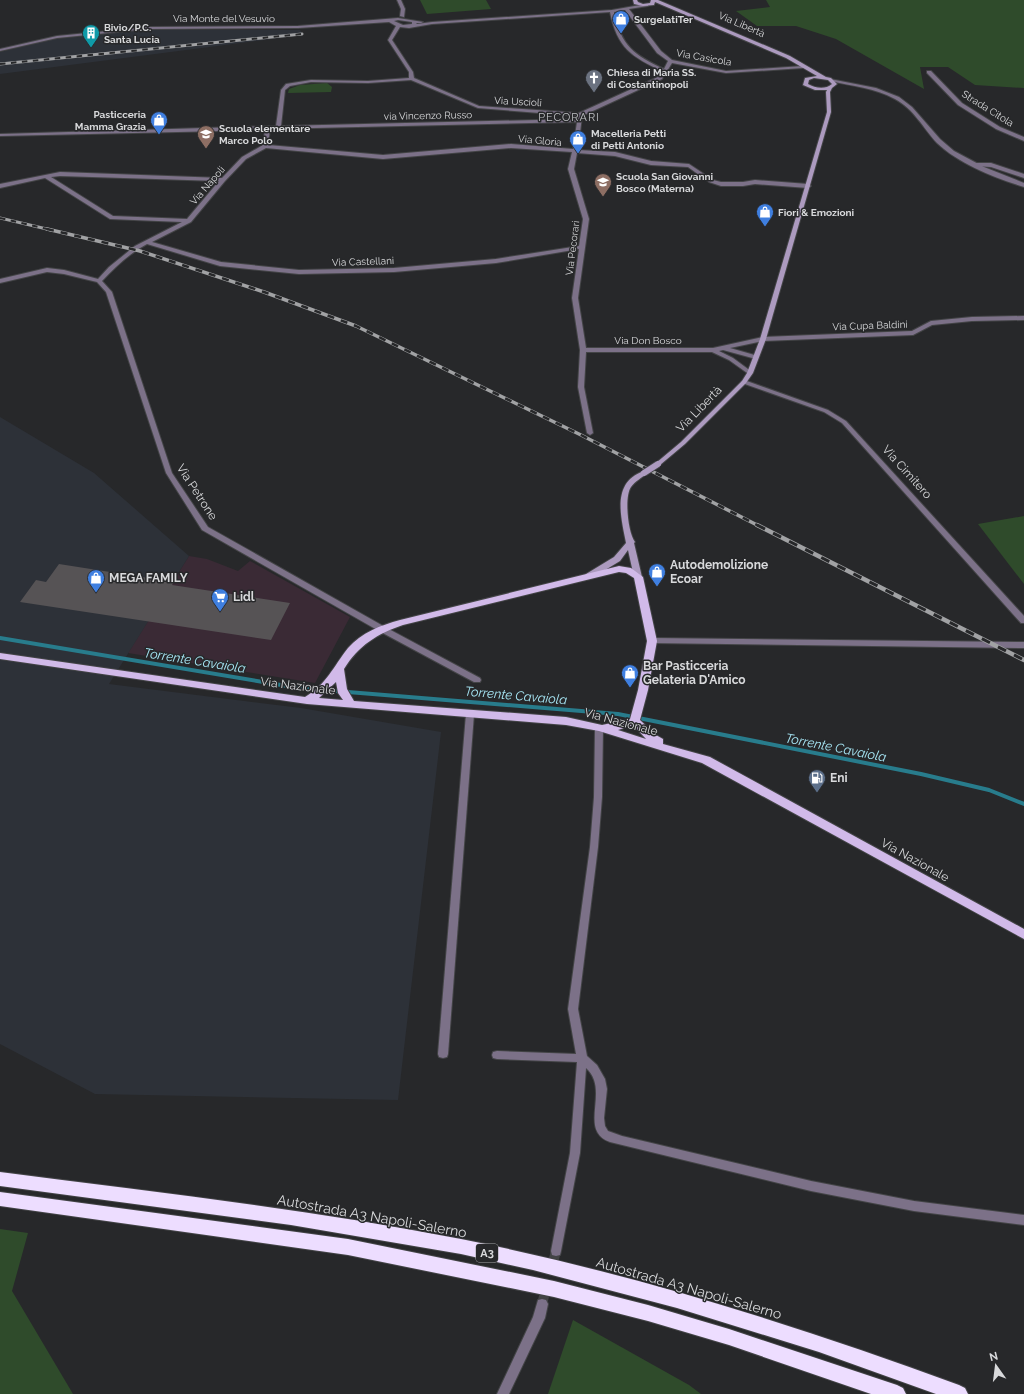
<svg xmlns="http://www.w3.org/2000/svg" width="1024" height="1394" viewBox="0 0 1024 1394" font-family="Raleway,sans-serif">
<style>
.commercial{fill:#3a2a35}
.built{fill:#2d3138}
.green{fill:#2f4b2b}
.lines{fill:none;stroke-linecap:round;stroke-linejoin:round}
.stream{stroke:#287c8c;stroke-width:4}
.building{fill:#565355}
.minor-tunnel{stroke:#424345;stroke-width:10;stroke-dasharray:10 5;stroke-linecap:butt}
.minor-casing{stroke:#434446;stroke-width:2}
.tertiary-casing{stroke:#434446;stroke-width:2}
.secondary-casing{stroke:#434446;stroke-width:2}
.primary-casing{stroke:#434446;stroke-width:2}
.motorway-casing{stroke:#434446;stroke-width:2}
.minor{fill:#7c7188;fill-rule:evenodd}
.tertiary{fill:#7c7188;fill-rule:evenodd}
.secondary{fill:#ac9abf;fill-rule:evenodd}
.primary{fill:#d1bae9;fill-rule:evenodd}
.motorway{fill:#edddff;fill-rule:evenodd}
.rail-far2-casing{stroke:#a1a2a4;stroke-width:3}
.rail-far1-casing{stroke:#a1a2a4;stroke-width:3.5}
.rail-casing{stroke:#a1a2a4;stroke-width:4.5}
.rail-far2{stroke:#27282a;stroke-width:2;stroke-dasharray:5.5;stroke-linecap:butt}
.rail-far1{stroke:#27282a;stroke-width:2.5;stroke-dasharray:7;stroke-linecap:butt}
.rail{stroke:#27282a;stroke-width:3;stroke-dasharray:9;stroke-linecap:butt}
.secondary-bridge-casing{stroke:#434446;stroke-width:8;stroke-linecap:butt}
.secondary-bridge{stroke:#ac9abf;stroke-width:6}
.labels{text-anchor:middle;stroke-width:3;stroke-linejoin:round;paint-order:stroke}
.far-street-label{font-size:10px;fill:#d8d9db;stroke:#27282a}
.far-poi-label{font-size:10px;font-weight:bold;fill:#d8d9db;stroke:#27282a;text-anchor:start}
.far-neighbourhood-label{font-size:11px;letter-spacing:1px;fill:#c0c2c5;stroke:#27282a}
.shield{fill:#27282a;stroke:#a3a4a6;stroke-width:1}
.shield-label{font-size:11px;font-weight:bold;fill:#d8d9db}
.street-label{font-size:12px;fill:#d8d9db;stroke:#27282a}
.poi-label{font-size:12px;font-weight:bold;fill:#d8d9db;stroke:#27282a;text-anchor:start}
.water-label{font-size:13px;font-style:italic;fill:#a8e8f7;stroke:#27282a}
.near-street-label{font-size:14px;fill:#d8d9db;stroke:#27282a}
</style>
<rect width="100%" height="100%" fill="#27282a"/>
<path class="commercial" d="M189 556 207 559 238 571 250 561 350 617 315 683 128 653Z"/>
<g class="built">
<path d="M172 27 191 30H300L303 35 0 74V52L55 39Z"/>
<path d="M0 417 94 473 189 556 109 684 301 708 441 732 398 1100 95 1094 0 1044Z"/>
</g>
<g class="green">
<path d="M420 0H486L491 9 427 14Z"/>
<path d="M766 0H1024V88L975 85 948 67H920L924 89 836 39 796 26H757L736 11 770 7Z"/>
<path d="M327 83 332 87 331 92 288 93 289 89 300 85Z"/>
<path d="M1024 516V584L978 524Z"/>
<path d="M0 1229 28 1233 12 1291 73 1394H0Z"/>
<path d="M573 1320 689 1385 701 1394H548Z"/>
</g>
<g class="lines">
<path class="stream" d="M0 638 299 688 618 714 921 774 989 790 1024 804"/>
</g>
<path class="building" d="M59 564 174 582 172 585 290 603 271 640 20 602 36 580 46 582Z"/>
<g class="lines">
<path class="minor-tunnel" d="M542 1304 556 1251"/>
<g class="minor-casing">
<g id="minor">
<path d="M397 0H401L405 9 404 17 400 16 401 9Z"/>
<path d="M646 4 648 5V6L629 9 661 51 672 60 726 71 803 66 805 67 803 68 726 73 672 63 662 79 582 116 578 150 615 152 651 161 689 164 713 180 721 182H743L755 180 808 184 811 186 808 188 755 184 743 186H721L709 182 688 167 651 165 615 156 577 153 574 169 589 219 578 298 586 348H713L763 337 912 331 931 321 972 317 1024 316V320L972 321 932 325 913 335 763 341 730 348 758 356V358L756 359 723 350 719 351 733 358 752 372V374L750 375 729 360 712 352H586L584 387 593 433 590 435 587 433 578 387 580 350 572 298 579 249 496 263 394 272 299 274 220 266 147 244C130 253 115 267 102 281L112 292 172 473 208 527 385 627 480 678 481 680 480 682H474L379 631 202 530 166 473 106 292 97 282 64 274 47 272 0 283V279L47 268 64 270 98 279 109 267 135 246 182 222 110 219 45 178 0 188V184L60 172 222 178 242 157 263 145 265 130 0 136V134L276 126 281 90 286 84 311 80 368 81 409 78V72L388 40 396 26 389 22 298 28 148 29 57 38 0 51V49L57 36 148 27 298 26 398 18 423 22 421 23H416L417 24 432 22 612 10ZM625 10 657 53 668 61 664 69C634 55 621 46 614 12ZM610 12C617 48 632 57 662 71L658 77 579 113 479 106 414 78 413 72 392 40 400 27 409 28 432 24ZM398 20 412 22V24L403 25 394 21ZM411 80 478 108 577 116V119L281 126 285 90 290 86 311 82 368 83ZM577 122 573 149 511 144 383 155 268 145 270 129ZM266 148 383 159 511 148 572 152 568 169 583 219 579 246 496 259 394 268 299 270 221 262 152 242 191 222 225 181 246 159ZM60 176 219 181 187 219 113 216 51 177Z"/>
<path d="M927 71H931L962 103 1000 127 1024 137V141L996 129 958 105 927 73Z"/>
<path d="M976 163H991L1024 174V178L991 167 974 166V164Z"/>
<path d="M744 380 828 410 846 421 1024 616V623H1021L842 423 824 412 742 383 741 382Z"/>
<path d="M652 638 1024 642V648L649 643 648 641Z"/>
<path d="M470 711 474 714 448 1054 447 1057 443 1058 439 1057 438 1054 466 714Z"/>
<path d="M599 725 603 728 602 797 598 847 578 1009 587 1056 597 1065 605 1079 607 1089 604 1118 605 1126 608 1131 622 1136 811 1181 914 1201 1024 1215V1225L914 1211 811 1191 610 1142C577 1130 611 1090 586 1068L580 1153 561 1251 560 1255 556 1256 552 1255 551 1251 570 1153 577 1062 497 1059 493 1058 492 1055 493 1052 497 1051 576 1054 568 1009 590 847 594 797 595 728Z"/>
<path d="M542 1299 546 1300 548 1304 545 1318 509 1394H497L533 1317 538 1300Z"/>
</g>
</g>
<g class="tertiary-casing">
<path id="tertiary" d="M830 79 876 88 899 97 912 107 940 139 954 151 984 167 1024 183V187C995 178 959 164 937 143 923 128 914 109 895 99 875 88 852 86 830 81Z"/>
</g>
<g class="secondary-casing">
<g id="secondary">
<path d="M633 0H637L638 2 643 4 650 3 651 0H658L790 56 826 77 831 78 837 84 832 88 830 92 831 112 766 339 753 373 746 383 685 444 660 465 658 466 655 464 656 463 681 442 742 381 747 373 760 339 827 112 826 92 827 90H815L803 85 805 78 817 76 786 58 655 2 654 5 643 6 634 4ZM814 78 828 80 832 84C825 90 815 88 808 84L809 80Z"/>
<path d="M644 471 647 473C642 478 635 481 631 487 624 497 628 533 635 542L634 543 642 577 638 579 634 577 628 550 620 561 592 578H586L585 576 586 574 614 557 626 543C621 517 611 482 644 471Z"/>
</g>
</g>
<g class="primary-casing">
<path id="primary" d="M619 566 631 568 643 577 657 641 648 690 640 720 656 735 663 739V744L710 757 1024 929V939L702 763 599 731 566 725 307 704 0 659V653L305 697C327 684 333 667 348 648 361 633 381 625 400 620ZM619 572 626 573 634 578 647 641 638 690 630 719 602 725 566 717 354 701 347 689 344 669C359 645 377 634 403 625ZM336 682 338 693 343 700 319 698ZM633 725 646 739 618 730Z"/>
</g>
<g class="motorway-casing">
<g id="motorway">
<path d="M0 1172C154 1192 308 1209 461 1239 631 1273 796 1325 959 1385L965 1388 968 1394H936L819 1352 677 1308 533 1270 461 1254 291 1225 0 1186Z"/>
<path d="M0 1192 348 1239 554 1281 648 1305 729 1329 897 1385 903 1388 906 1394H871L729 1345 648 1321 554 1297 348 1255 0 1206Z"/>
</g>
</g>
<use href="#minor" class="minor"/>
<use href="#tertiary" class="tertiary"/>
<use href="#secondary" class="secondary"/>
<use href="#primary" class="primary"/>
<use href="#motorway" class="motorway"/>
<g class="rail-far2-casing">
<g id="rail-far2">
<path d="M0 64 302 34"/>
<path d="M0 218 51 230"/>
</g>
</g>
<g class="rail-far1-casing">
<path id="rail-far1" d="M47 229 140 251 264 292 356 326 581 435 759 526"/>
</g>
<g class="rail-casing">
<path id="rail" d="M757 525 1024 660"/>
</g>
<use href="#rail-far2" class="rail-far2"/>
<use href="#rail-far1" class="rail-far1"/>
<use href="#rail" class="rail"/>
<g class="secondary-bridge-casing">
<path id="secondary-bridge" d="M644 473 658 464"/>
</g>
<use href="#secondary-bridge" class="secondary-bridge"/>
</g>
<defs>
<g id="shop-pin" transform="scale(0.9)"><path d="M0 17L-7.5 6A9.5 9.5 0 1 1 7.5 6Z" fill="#3f7fe0" stroke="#27282a"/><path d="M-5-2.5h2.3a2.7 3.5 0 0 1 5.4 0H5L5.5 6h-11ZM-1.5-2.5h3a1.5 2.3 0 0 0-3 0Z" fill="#fff"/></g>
<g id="building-pin" transform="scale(0.9)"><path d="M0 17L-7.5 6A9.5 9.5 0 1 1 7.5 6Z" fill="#0f9aa8" stroke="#27282a"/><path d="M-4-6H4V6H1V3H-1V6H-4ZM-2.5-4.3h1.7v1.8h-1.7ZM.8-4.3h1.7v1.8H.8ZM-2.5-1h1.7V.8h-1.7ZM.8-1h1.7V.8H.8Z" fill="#fff"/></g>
<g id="church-pin" transform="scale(0.9)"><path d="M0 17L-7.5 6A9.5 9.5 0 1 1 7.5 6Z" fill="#6b7280" stroke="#27282a"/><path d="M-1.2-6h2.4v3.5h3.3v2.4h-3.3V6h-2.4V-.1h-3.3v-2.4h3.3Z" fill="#fff"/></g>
<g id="school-pin" transform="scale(0.9)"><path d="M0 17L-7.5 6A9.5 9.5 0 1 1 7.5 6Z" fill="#8d6e63" stroke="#27282a"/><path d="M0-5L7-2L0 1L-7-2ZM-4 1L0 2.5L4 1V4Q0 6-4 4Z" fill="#fff"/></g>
<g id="supermarket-pin" transform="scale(0.9)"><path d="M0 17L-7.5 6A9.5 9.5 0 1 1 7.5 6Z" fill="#3f7fe0" stroke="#27282a"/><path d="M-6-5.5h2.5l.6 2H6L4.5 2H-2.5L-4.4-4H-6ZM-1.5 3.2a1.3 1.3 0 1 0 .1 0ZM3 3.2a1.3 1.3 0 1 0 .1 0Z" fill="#fff"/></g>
<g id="fuel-pin" transform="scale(0.9)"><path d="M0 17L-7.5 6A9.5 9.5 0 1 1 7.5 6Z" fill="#5c6f8a" stroke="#27282a"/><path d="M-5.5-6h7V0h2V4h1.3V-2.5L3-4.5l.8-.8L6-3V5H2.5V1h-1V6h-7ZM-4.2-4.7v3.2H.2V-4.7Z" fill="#fff"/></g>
</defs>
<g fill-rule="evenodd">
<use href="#shop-pin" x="621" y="19"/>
<use href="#building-pin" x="91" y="33"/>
<use href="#church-pin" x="594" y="78"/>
<use href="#shop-pin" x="159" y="120"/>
<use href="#school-pin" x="206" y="134"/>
<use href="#shop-pin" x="578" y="139"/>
<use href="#school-pin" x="603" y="182"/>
<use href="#shop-pin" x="765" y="212"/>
<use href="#shop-pin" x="657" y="572"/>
<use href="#shop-pin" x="96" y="578"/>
<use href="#supermarket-pin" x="220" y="597"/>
<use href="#shop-pin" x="630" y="673"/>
<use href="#fuel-pin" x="817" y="778"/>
</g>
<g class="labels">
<g class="far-street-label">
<text x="224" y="22">Via Monte del Vesuvio</text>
<text transform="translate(742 24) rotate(23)" y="4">Via Libertà</text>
<text transform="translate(704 57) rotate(10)" y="4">Via Casicola</text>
<text transform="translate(518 101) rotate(3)" y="4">Via Uscioli</text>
<text transform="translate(988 108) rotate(32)" y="4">Strada Citola</text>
<text transform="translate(428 115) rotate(-1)" y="4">via Vincenzo Russo</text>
<text transform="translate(540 140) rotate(5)" y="4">Via Gloria</text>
<text transform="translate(207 185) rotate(-49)" y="4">Via Napoli</text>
<text transform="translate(572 248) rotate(-83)" y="4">Via Pecorari</text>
<text transform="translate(363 261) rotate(-2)" y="4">Via Castellani</text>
<text transform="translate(870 325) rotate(-2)" y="4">Via Cupa Baldini</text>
<text x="648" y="344">Via Don Bosco</text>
</g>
<g class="far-poi-label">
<text x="634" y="23">SurgelatiTer</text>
<text x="104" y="31">Bivio/P.C.<tspan x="104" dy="12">Santa Lucia</tspan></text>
<text x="607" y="76">Chiesa di Maria SS.<tspan x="607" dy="12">di Costantinopoli</tspan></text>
<text x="146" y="118" text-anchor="end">Pasticceria<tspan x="146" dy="12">Mamma Grazia</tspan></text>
<text x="219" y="132">Scuola elementare<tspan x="219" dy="12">Marco Polo</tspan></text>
<text x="591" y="137">Macelleria Petti<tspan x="591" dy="12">di Petti Antonio</tspan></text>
<text x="616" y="180">Scuola San Giovanni<tspan x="616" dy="12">Bosco (Materna)</tspan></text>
<text x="778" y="216">Fiori &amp; Emozioni</text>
</g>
<g class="far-neighbourhood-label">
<text x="569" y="121">PECORARI</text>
</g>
<rect class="shield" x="476" y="1244" width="22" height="18" rx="3"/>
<g class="shield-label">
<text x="487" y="1257">A3</text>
</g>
<g class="street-label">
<text transform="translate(699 409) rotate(-46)" y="4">Via Libertà</text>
<text transform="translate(907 472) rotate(48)" y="4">Via Cimitero</text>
<text transform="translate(197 492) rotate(57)" y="4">Via Petrone</text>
<text transform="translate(298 686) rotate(7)" y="4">Via Nazionale</text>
<text transform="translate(621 722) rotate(15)" y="4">Via Nazionale</text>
<text transform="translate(915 860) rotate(29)" y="4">Via Nazionale</text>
</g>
<g class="poi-label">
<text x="670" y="569">Autodemolizione<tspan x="670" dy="14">Ecoar</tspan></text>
<text x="109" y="582">MEGA FAMILY</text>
<text x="233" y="601">Lidl</text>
<text x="643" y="670">Bar Pasticceria<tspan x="643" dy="14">Gelateria D'Amico</tspan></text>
<text x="830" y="782">Eni</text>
</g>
<g class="water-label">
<text transform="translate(195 660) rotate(9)" y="5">Torrente Cavaiola</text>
<text transform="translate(516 695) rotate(5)" y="5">Torrente Cavaiola</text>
<text transform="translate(836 747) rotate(11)" y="5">Torrente Cavaiola</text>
</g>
<g class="near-street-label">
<text transform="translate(372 1216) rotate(10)" y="5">Autostrada A3 Napoli-Salerno</text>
<text transform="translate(689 1288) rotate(16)" y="5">Autostrada A3 Napoli-Salerno</text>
</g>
</g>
<g transform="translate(996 1366) rotate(346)" stroke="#27282a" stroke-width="3" paint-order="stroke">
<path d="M0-3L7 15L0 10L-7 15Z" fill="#d8d9db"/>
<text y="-6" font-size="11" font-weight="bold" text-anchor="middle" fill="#d8d9db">N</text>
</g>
</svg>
